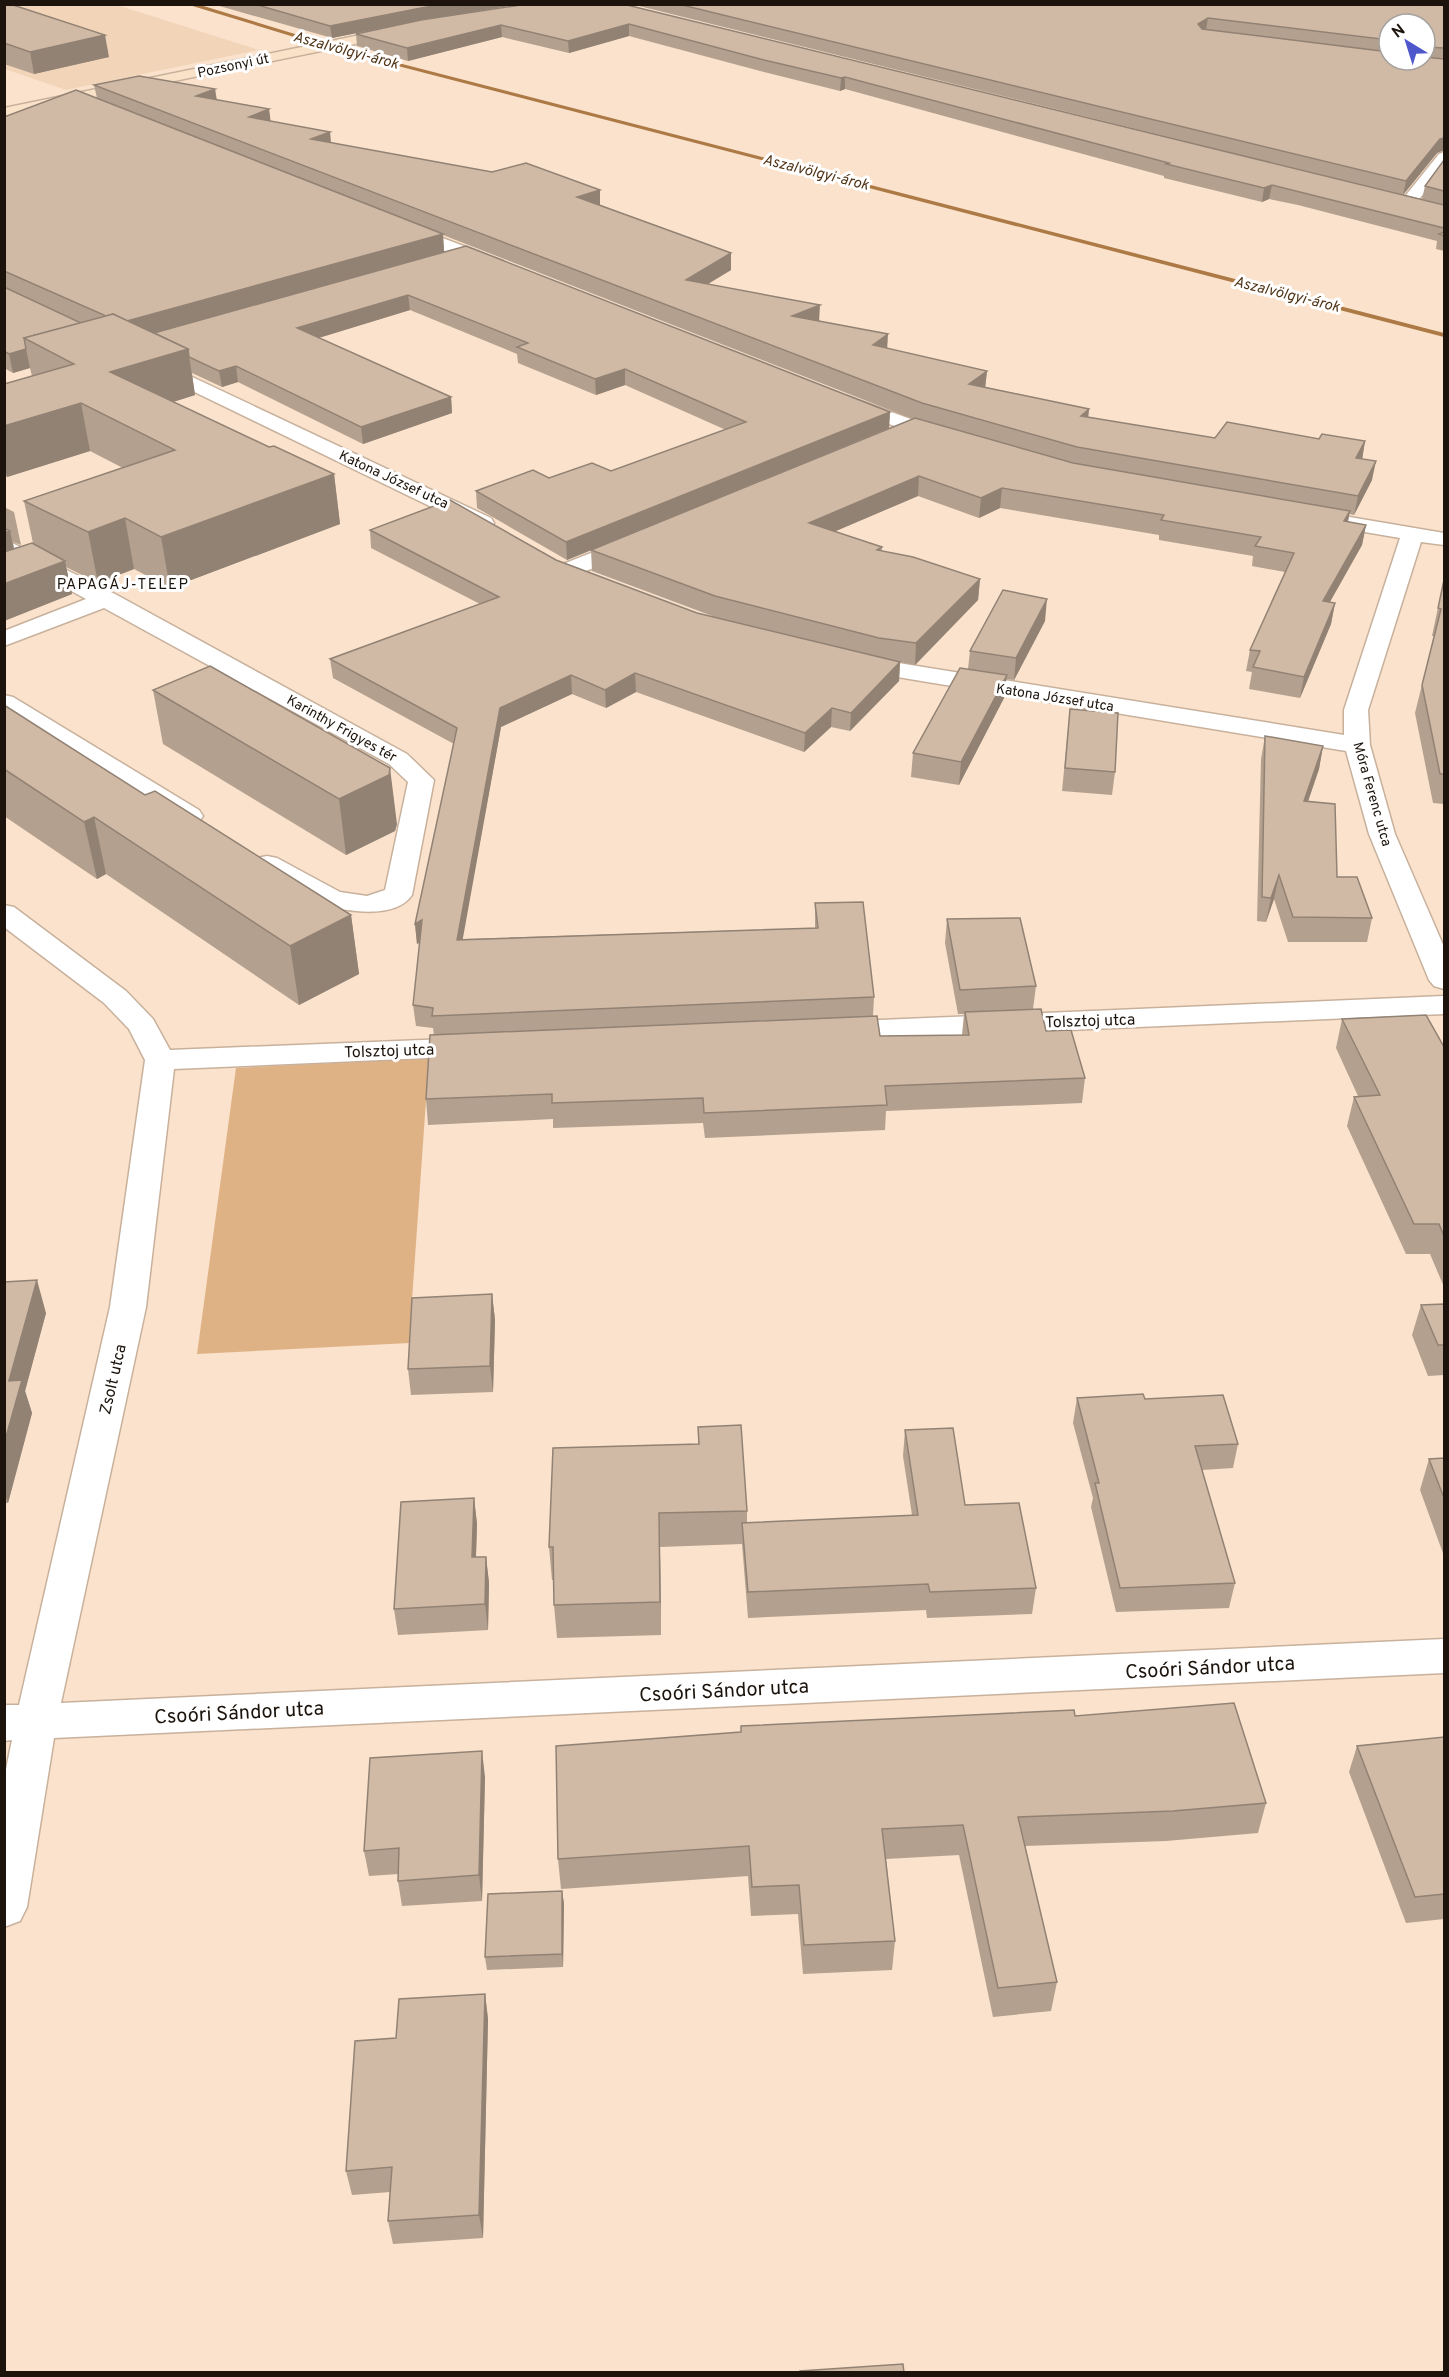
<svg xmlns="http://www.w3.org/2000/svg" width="1449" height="2377" viewBox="0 0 1449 2377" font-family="Overpass,sans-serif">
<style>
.built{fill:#f2d5b9}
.green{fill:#dfb286}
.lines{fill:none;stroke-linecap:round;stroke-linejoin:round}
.stream{fill:#ad7a46;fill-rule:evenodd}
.street-casing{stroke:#c8b19c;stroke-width:3}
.secondary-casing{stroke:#c8b19c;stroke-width:3}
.street{fill:#fff;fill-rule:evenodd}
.secondary{fill:#fae2c8;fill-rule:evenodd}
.wall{fill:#b4a08e;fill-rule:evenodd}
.shaded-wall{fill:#928274}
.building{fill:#d1baa5;stroke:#928274;stroke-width:1.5}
.labels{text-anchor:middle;stroke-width:6;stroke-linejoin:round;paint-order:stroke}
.far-street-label{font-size:14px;fill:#1c140c;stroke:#fff}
.far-water-label{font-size:15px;font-style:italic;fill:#513416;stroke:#fff}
.far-neighbourhood-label{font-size:15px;letter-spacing:1.5px;fill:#1c140c;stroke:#fff}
.street-label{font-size:16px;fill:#1c140c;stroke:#fff}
.near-street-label{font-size:20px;fill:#1c140c;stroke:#fff}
</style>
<rect width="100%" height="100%" fill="#fae2cc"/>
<path class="built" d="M5 5H117L259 50 66 90 5 69Z"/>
<path class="green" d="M429 1058 409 1343 197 1354 236 1068Z"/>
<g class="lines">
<path class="stream" d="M197 4 344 49 1444 333V337L340 51 186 4Z"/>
<g class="street-casing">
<g id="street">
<path d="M1444 152V167L1414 206H1402L1400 203 1402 200 1439 154Z"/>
<path d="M403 223 503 261 506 265 503 269H491L397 232 395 228 397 224Z"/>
<path d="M154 359 491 518 494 523 491 528H475L147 369 145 365 147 361Z"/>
<path d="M847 396 952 434 955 438 952 442H938L840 406 837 402 840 398Z"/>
<path d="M1320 512 1444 533V545L1421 542 1368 710 1370 745 1395 834 1444 947V989L1434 986 1429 980 1369 834 1346 751 855 670 847 668 843 663 847 658 855 656 1344 735V710L1400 538 1312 523 1309 518 1312 513Z"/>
<path d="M634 536 642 538 645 543 642 548 574 576H558L555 571 558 566Z"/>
<path d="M4 539 115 594 407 754 434 780 412 895C395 920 347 911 322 905L257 870 253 864 257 858 267 856 277 858 340 892 367 896 385 890 408 782 389 764 104 608 4 646V631L86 599 4 554Z"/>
<path d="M4 695 13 697 199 810 203 816 199 822 190 824 181 822 4 713Z"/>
<path d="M4 905 14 907 126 991 153 1019 170 1050 473 1038 484 1040 488 1047 484 1054 473 1056 174 1069 146 1307 61 1703 1444 1639V1673L54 1738 27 1907 20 1921 4 1927V1779L12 1740 4 1741V1705H19L110 1307 145 1060 129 1029 104 1003 4 927Z"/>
<path d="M1444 996V1014L833 1040 822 1037 818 1031 822 1025 833 1022Z"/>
</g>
</g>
<g class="secondary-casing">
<path id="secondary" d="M399 27 406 31 404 34 4 116V108Z"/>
</g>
<use href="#street" class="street"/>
<use href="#secondary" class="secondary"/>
</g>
<g class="wall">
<path d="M4 4 109 57 34 74 4 64Z"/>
<path d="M521 4 422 20 332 38 216 5Z"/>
<path d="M631 4H1444V150L1437 153 1403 195ZM1389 24H1425V60H1389Z"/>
<path d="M627 5 1422 199 1425 186 1444 160V251L1436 249 1437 241 1298 205 1269 199 1262 202 1164 178V176L845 89 840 91 764 72 629 36 569 53 502 37 408 61 357 46 356 34Z"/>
<path d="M94 85 215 89 217 100 269 109 270 121 330 132 331 143 492 172 600 190V205L731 253V270L708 284 820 321 887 349 987 371 985 387 1089 409 1088 417 1215 438 1319 439 1365 441 1362 459 1372 480 1354 515 1349 514 1348 522 1366 525 1362 545 1330 602 1335 603 1331 624 1300 698 1249 689 1252 672 1246 671 1250 650 1285 572 1252 566 1253 556 1159 540V535L1000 508 979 518 918 496 835 531 882 547V551L980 579 978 600 915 665 900 662 899 681 850 731 831 727 804 752 636 692 606 708 572 694 501 727 462 939 815 928V903L874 997 873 1016 880 1036 962 1035 964 1014H958L945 943 947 919 1036 986 1033 1009 1046 1031 1085 1078 1082 1103 886 1111 885 1130 705 1138 703 1123 553 1128V1119L428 1125 426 1099 434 1035 433 1028 416 1026 413 1005 420 942 417 944 415 924 454 744 333 678 330 659 480 604 371 548 370 530 556 560 697 613 715 617 592 571 591 550 913 419 443 235 444 252 466 246 890 412 889 428 567 560 477 508 476 491 549 478 611 471 726 430 625 385 596 395 518 363 517 354 410 310 318 338 451 397 452 413 363 444 238 382 222 387 192 373 195 395 173 402 269 447 334 474 340 524 170 588 134 569 98 583 66 567 72 594 4 621V507L14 512 21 545 13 542 14 548 33 543 24 501 123 468 90 451 7 477 4 475V384L32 376 30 368 13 373 4 368V117L97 98Z"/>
<path d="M1444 579V804L1433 803 1415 713 1434 636H1432Z"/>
<path d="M1045 621 1014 680 1006 679 1004 698 959 785 911 777 913 753 968 669 970 651Z"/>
<path d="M153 690 397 824 395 831 346 855 163 744Z"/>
<path d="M4 705 145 795 351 915 359 974 299 1005 106 874 97 879 4 816Z"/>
<path d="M1070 709 1115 772 1112 795 1062 791Z"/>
<path d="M1265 736 1323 746 1319 769 1308 801 1337 877 1372 918 1367 942H1288L1274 899 1266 922 1257 921 1261 759Z"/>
<path d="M1342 1019 1444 1047V1287L1430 1254H1406L1347 1126 1354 1097 1358 1096 1336 1048Z"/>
<path d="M4 1282 46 1313 25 1391 32 1413 8 1503H5Z"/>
<path d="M492 1294 495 1320 493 1392 411 1395 408 1369Z"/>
<path d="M1444 1304V1375L1428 1376 1412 1335 1421 1305Z"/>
<path d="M1077 1398 1145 1399 1238 1444 1233 1468 1202 1470 1235 1583 1229 1608 1116 1612 1091 1507 1093 1498 1073 1423Z"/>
<path d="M698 1427 747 1511V1523L912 1515 903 1456 905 1430 965 1505 1036 1588 1032 1614 927 1618 926 1610 748 1618 742 1544 660 1547 661 1635 557 1638 554 1605V1580H552L549 1547 698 1444Z"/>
<path d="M1444 1458V1556L1420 1490 1429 1459Z"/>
<path d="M474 1498 477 1524 476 1557H486L489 1583 488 1630 398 1635 394 1609Z"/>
<path d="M1075 1716 1266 1803 1258 1833 1166 1841 1025 1846 1057 1982 1051 2011 993 2017 959 1855 886 1859 895 1941 892 1970 803 1974 798 1914 751 1916 748 1876 561 1889 558 1859Z"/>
<path d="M1444 1737V1919L1406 1923 1349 1772 1357 1746Z"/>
<path d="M485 1777 482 1901 402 1906 398 1881V1874L369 1876 364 1851Z"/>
<path d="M562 1891 564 1904 563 1967 487 1970 485 1957Z"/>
<path d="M485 1994 488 2019 483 2238 393 2244 388 2221 390 2192 352 2195 346 2171 396 2038Z"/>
</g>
<g class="shaded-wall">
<path d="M445 4H521L422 20 332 38 330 26 421 8Z"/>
<path d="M1208 18 1206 30 1197 35 1198 24Z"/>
<path d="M629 24V36L569 53 568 41Z"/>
<path d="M501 25 502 37 408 61 407 48Z"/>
<path d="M105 35 109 57 34 74 30 52Z"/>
<path d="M845 77V89L840 91 841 78Z"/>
<path d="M215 89 217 104 196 96Z"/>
<path d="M269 109 271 124 249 117Z"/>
<path d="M330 132 331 147 311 139Z"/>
<path d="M1444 138V150L1437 153 1403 195 1406 181 1440 139Z"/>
<path d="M1272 185 1269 199 1262 202 1264 188Z"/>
<path d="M600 190V206L577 197Z"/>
<path d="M443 234 444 252 124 342 121 323Z"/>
<path d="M731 253V270L686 297V280Z"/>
<path d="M408 295 410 310 299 344 297 328Z"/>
<path d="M820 305 819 322 792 316Z"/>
<path d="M888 334 887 352 873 345Z"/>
<path d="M26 349 30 368 13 373 9 354Z"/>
<path d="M188 349 195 395 119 419 110 372Z"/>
<path d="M236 366 238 382 222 387 219 371Z"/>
<path d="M625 369V385L596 395 595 379Z"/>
<path d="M987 371 985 389 969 384Z"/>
<path d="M451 397 452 413 363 444 361 427Z"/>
<path d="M81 403 90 451 7 477 4 464V426Z"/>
<path d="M1089 409 1087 428 1081 416Z"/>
<path d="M890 412 889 428 567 560 566 542Z"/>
<path d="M1365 441 1362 460 1356 458Z"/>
<path d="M1376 461 1372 480 1354 515 1358 496Z"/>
<path d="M334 474 340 524 170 588 161 537Z"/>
<path d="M919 476 918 496 808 543 809 523Z"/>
<path d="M1002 488 1000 508 979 518 981 498Z"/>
<path d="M1350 511 1346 531 1344 521Z"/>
<path d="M125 518 134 569 98 583 88 532Z"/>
<path d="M1366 525 1362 545 1319 621 1323 601Z"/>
<path d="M10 531 17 564 4 569V533Z"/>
<path d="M65 561 72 594 4 621V584Z"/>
<path d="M980 579 978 600 915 665 916 643Z"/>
<path d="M1047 599 1045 621 1014 680 1016 658Z"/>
<path d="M1335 603 1331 624 1300 698 1304 677Z"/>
<path d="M900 662 899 681 850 731 851 713Z"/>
<path d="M635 673 636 692 606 708 605 690Z"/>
<path d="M571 675 572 694 501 727 459 960 457 940 500 708Z"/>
<path d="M1007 675 1004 698 959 785 961 762Z"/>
<path d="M832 708 831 727 804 752 805 733Z"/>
<path d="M1323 746 1319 769 1300 825 1304 801Z"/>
<path d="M390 768 397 824 395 831 346 855 339 799Z"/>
<path d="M94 817 106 874 97 879 84 822Z"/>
<path d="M1279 875 1274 899 1266 922 1271 898Z"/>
<path d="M351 915 359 974 299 1005 290 946Z"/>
<path d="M422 920 424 940 417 944 415 924Z"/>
<path d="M37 1280 46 1313 25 1391 32 1413 8 1503 4 1491V1444L9 1381Z"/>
<path d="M492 1294 495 1320 493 1392 490 1366Z"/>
<path d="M474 1498 477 1524 475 1583 472 1557Z"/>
<path d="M659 1513 660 1547 661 1635 660 1602Z"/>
<path d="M486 1557 489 1583 488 1630 485 1604Z"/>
<path d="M482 1751 485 1777 482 1901 479 1875Z"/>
<path d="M562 1891 564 1904 563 1967 562 1954Z"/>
<path d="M485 1994 488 2019 483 2238 479 2215Z"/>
</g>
<g class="building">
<path d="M4 4H10L105 35 30 52 4 43Z"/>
<path d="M254 4H445L421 8 330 26Z"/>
<path d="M527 4 627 5 1444 205V228L1272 185 1264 188 1166 164 1169 163 845 77 841 78 764 60 629 24 568 41 501 25 407 48 356 34 421 20Z"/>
<path d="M678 4H1444V48L1425 47V24H1389V40L1208 18 1198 24 1202 29 1389 52V60H1425V57L1444 59V138L1440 139 1406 181Z"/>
<path d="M139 76 215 89 196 96 269 109 249 117 330 132 311 139 492 172 526 163 600 190 577 197 731 253 686 280 820 305 792 316 888 334 873 345 987 371 969 384 1089 409 1081 416 1215 438 1227 422 1319 439 1322 434 1365 441 1356 458 1376 461 1358 496 1077 447 922 403 94 85Z"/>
<path d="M76 90 443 234 127 321 113 314 106 316 4 271V117Z"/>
<path d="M1444 160V191L1425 186Z"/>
<path d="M1444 232V236L1439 234Z"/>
<path d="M466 246 890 412 566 542 476 491 533 470 549 478 592 463 611 471 746 422 625 369 595 379 517 347 528 343 408 295 297 328 451 397 361 427 236 366 219 371 189 357 188 349 154 333Z"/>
<path d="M4 287 81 323 24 338 26 349 9 354 4 351Z"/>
<path d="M113 314 188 349 110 372 269 447 274 446 334 474 161 537 125 518 88 532 24 501 175 450 81 403 4 426V384L74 364 24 338Z"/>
<path d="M915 418 1073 463 1350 511 1344 521 1366 525 1323 601 1335 603 1304 677 1253 667 1260 651 1250 650 1294 553 1255 546 1261 537 1161 520 1164 515 1002 488 981 498 919 476 809 523 882 547 877 550 913 557 980 579 916 643 879 638 715 596 591 550Z"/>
<path d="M450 500 556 560 697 613 900 662 851 713 832 708 805 733 635 673 605 690 571 675 500 708 457 940 818 928 815 903 863 902 874 997 432 1016 433 1008 413 1005 422 920 415 924 457 728 330 659 499 597 370 530Z"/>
<path d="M4 528 10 531 4 533Z"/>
<path d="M32 543 65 561 4 584V552Z"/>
<path d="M1444 580V774H1440L1422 685 1441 609 1438 608Z"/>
<path d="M1003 590 1047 599 1016 658 970 651Z"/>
<path d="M210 666 390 768 389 775 339 799 153 690Z"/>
<path d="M960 668 1007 675 961 762 913 753Z"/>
<path d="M4 705 145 795 155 791 351 915 290 946 94 817 84 822 4 769Z"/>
<path d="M1070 709 1118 713 1115 772 1065 768Z"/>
<path d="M1265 736 1323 746 1304 801 1335 804 1337 877H1357L1372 918 1293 917 1279 875 1271 898 1262 897Z"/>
<path d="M1020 918 1036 986 960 990 947 919Z"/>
<path d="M1041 1009 1046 1031 1071 1030 1085 1078 885 1086 887 1105 704 1113 703 1098 552 1103V1094L426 1099 430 1035 877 1016 880 1036 969 1035 965 1012Z"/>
<path d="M1426 1015 1444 1047V1236L1439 1224H1414L1354 1097 1380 1095 1342 1019Z"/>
<path d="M37 1280 9 1381 22 1380 4 1444V1282Z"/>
<path d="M492 1294 490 1366 408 1369 412 1298Z"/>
<path d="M1444 1304V1345H1438L1421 1305Z"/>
<path d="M1143 1394 1145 1399 1223 1395 1238 1444 1195 1446 1235 1583 1120 1588 1095 1483H1099L1077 1398Z"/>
<path d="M741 1425 747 1511 659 1513 660 1602 554 1605 553 1547H549L553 1448 699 1444 698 1427Z"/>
<path d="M953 1428 965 1505 1019 1503 1036 1588 930 1592 928 1584 748 1592 742 1523 918 1515 905 1430Z"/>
<path d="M1444 1458V1498L1429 1459Z"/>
<path d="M474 1498 472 1557H486L485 1604 394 1609 401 1502Z"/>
<path d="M1234 1703 1266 1803 1173 1811 1018 1817 1057 1982 998 1988 963 1825 882 1829 895 1941 804 1945 799 1885 752 1887 749 1846 558 1859 556 1746 741 1732V1726L1074 1710 1075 1716Z"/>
<path d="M1444 1737V1894L1415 1897 1357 1746Z"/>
<path d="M482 1751 479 1875 398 1881 399 1848 364 1851 370 1758Z"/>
<path d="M562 1891V1954L485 1957 488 1894Z"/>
<path d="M485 1994 479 2215 388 2221 392 2167 346 2171 355 2041 396 2038 399 1999Z"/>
<path d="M903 2364 904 2373H800V2371Z"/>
</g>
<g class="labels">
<g class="far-street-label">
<text transform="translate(233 65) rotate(-12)" y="5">Pozsonyi út</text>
<text transform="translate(394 479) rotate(25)" y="5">Katona József utca</text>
<text transform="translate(1055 697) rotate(9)" y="5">Katona József utca</text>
<text transform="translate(342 728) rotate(29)" y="5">Karinthy Frigyes tér</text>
<text transform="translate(1373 794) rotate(74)" y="5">Móra Ferenc utca</text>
</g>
<g class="far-water-label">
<text transform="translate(346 50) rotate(15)" y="5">Aszalvölgyi-árok</text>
<text transform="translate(816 172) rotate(14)" y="5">Aszalvölgyi-árok</text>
<text transform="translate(1287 294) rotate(14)" y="5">Aszalvölgyi-árok</text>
</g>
<g class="far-neighbourhood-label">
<text x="123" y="589">PAPAGÁJ-TELEP</text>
</g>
<g class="street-label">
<text transform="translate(1090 1020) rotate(-2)" y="6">Tolsztoj utca</text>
<text transform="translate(389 1050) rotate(-2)" y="6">Tolsztoj utca</text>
<text transform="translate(112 1379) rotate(-77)" y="6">Zsolt utca</text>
</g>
<g class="near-street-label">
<text transform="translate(1210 1667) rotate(-3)" y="7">Csoóri Sándor utca</text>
<text transform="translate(724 1690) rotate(-3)" y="7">Csoóri Sándor utca</text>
<text transform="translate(239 1712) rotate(-3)" y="7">Csoóri Sándor utca</text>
</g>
</g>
<rect width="1449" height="2377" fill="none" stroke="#1c140c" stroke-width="12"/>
<g transform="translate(1407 42) rotate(322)"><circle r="28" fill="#ffffff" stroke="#a4a19e" stroke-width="1.5"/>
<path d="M0-4.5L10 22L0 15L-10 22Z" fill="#4f57cd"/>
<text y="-9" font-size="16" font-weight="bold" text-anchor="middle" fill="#1c140c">N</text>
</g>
</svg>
